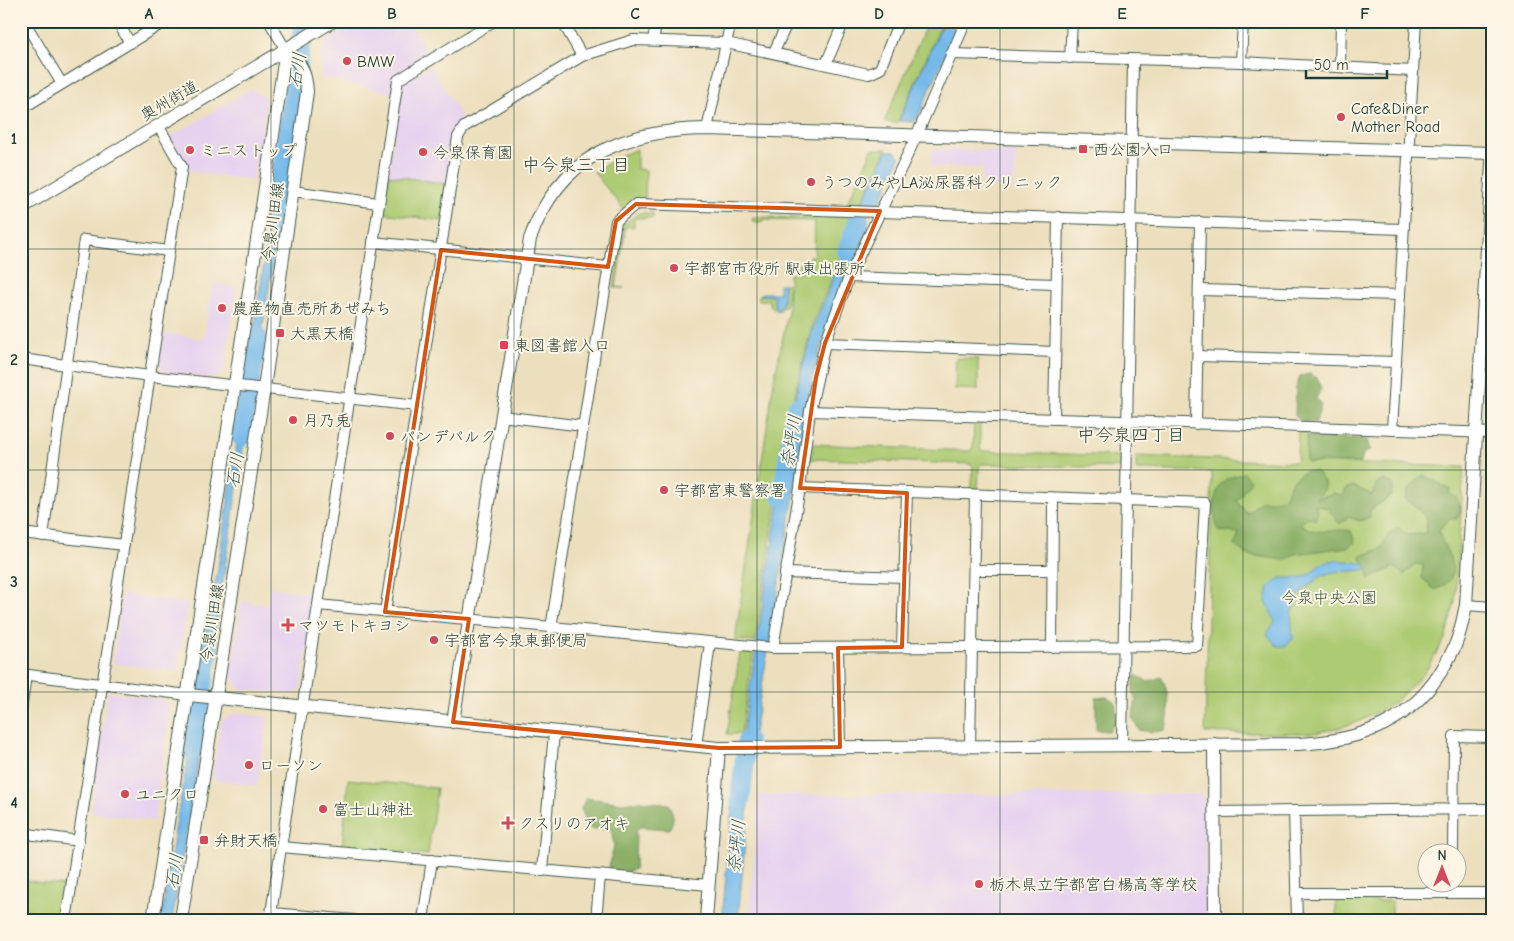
<svg xmlns="http://www.w3.org/2000/svg" width="1514" height="941" viewBox="0 0 1514 941" font-family="'Comic Neue','Klee One',sans-serif">
<style>
.built{fill:#e6d2f0}
.green{fill:#adcb73;stroke:#668454}
.forest{fill:#8aaf65;stroke:#54764c}
.water{fill:#75baeb;stroke:#4a7c90}
.lines{fill:none;stroke-linecap:round;stroke-linejoin:round}
.river{stroke:#75baeb;stroke-width:20}
.minor-casing{stroke:#3e5549;stroke-width:12}
.tertiary-casing{stroke:#3e5549;stroke-width:14}
.minor{stroke:#fff;stroke-width:10}
.tertiary{stroke:#fff;stroke-width:12}
.marked{fill:none;stroke:#d45610;stroke-width:4;stroke-linejoin:round}
.grid{fill:none;stroke:#1f3d34;stroke-width:1;stroke-opacity:0.55}
.poi-dot{fill:#d1495b;stroke:#fcf5e5;stroke-width:2}
.labels{text-anchor:middle;stroke-width:4;stroke-linejoin:round;paint-order:stroke}
.poi-label{font-size:16px;fill:#1f3d34;stroke:#fcf5e5;text-anchor:start}
.street-label{font-size:16px;fill:#1f3d34;stroke:#fcf5e5}
.park-label{font-size:16px;fill:#3b5941;stroke:#fcf5e5}
.water-label{font-size:18px;font-style:italic;fill:#345c62;stroke:#fcf5e5}
.neighbourhood-label{font-size:18px;fill:#1f3d34;stroke:#fcf5e5}
.neatline{fill:none;stroke:#1f3d34;stroke-width:2}
.grid-label{font-size:16px;text-anchor:middle;font-weight:bold;fill:#1f3d34}
</style>
<rect width="100%" height="100%" fill="#fcf5e5"/>
<filter id="ink" filterUnits="userSpaceOnUse"><feTurbulence type="fractalNoise" baseFrequency=".02" numOctaves="2"/><feDisplacementMap in="SourceGraphic" scale="10" xChannelSelector="R" yChannelSelector="G"/><feConvolveMatrix kernelMatrix="1 2 1 2 8 2 1 2 1" color-interpolation-filters="sRGB"/></filter>
<filter id="wash" filterUnits="userSpaceOnUse"><feTurbulence type="fractalNoise" baseFrequency=".0096" numOctaves="4" result="noise"/><feDisplacementMap in="SourceGraphic" scale="20" xChannelSelector="R" yChannelSelector="G"/><feGaussianBlur stdDeviation="1.12" result="paint"/><feColorMatrix in="noise" values="0 0 0 0 0 0 0 0 0 0 0 0 0 0 0 0 0 1.4 0 .05"/><feComposite in="paint" operator="in"/></filter>
<g filter="url(#wash)">
<rect width="100%" height="100%" fill="#ecdfbd"/>
<g class="built">
<path d="M357 21H409L430 56 393 93 321 77V59L325 42Z"/>
<path d="M431 66 464 122 442 221 383 213 402 81Z"/>
<path d="M251 89 267 98 253 180 189 171 170 137Z"/>
<path d="M932 149 1016 152 1014 188 983 187V168L931 166Z"/>
<path d="M213 283 237 287 224 370 216 378 164 372 159 366 164 333 204 339Z"/>
<path d="M270 587 315 594 301 687 295 694 241 689 230 676 242 601 267 605Z"/>
<path d="M122 594 188 604 177 672 113 663Z"/>
<path d="M108 692 164 700 170 708 154 821 91 812Z"/>
<path d="M234 713 268 717 257 786 212 779 221 722Z"/>
<path d="M1204 794 1207 920H749L759 795Z"/>
</g>
<g class="green">
<path d="M928 21H943L897 123 884 122Z"/>
<path d="M637 149V169L646 170 645 204 624 210 594 172 622 155Z"/>
<path d="M872 149H887L860 206H846Z"/>
<path d="M389 175 448 184 442 221 383 213Z"/>
<path d="M638 213H653V218H637L634 220V227L626 226 616 287 624 288H614L623 225Z"/>
<path d="M815 215 857 217 813 323 797 384 789 432 804 435 799 470 782 467 755 642 735 640 774 380 788 312 789 286 786 305 779 311C773 310 770 306 769 300H759V295L774 296V304L778 310 783 303 784 284H789V274H799V264L808 265 809 256H814L815 221 762 220V222H753L752 219 755 217 815 218Z"/>
<path d="M956 358 978 359V390L955 389Z"/>
<path d="M972 421 983 422 980 424V449L983 451 1121 456V468L982 464 979 467 978 488 981 491 970 490 973 467 971 464 813 459 810 461 813 444 969 451 973 448 974 424Z"/>
<path d="M1298 432 1307 433 1306 460 1308 462 1464 467 1455 602 1445 639 1424 674 1394 703 1358 722 1342 727 1315 733H1205L1212 472 1136 470V456L1294 462 1297 459Z"/>
<path d="M740 652 753 653 741 734H727Z"/>
<path d="M348 779 437 788 428 855 342 846Z"/>
<path d="M21 880 67 886 62 920H21Z"/>
<rect x="1336" y="901" width="56" height="19"/>
</g>
<g class="forest">
<path d="M1310 374 1318 379 1321 389 1316 398 1321 405 1316 422H1303L1295 416 1296 388 1300 376Z"/>
<path d="M1307 436C1327 440 1347 436 1367 440L1370 450 1363 454 1361 463 1308 462 1306 460Z"/>
<path d="M1305 471 1317 472 1324 482V490L1316 499 1334 493 1343 496 1346 488 1354 486 1372 495 1377 483 1384 480 1393 484 1391 496 1370 510V517L1360 521 1348 517 1340 524 1327 508 1314 505 1318 511 1315 520 1308 517 1300 524C1321 538 1330 527 1351 531L1355 542 1348 547 1295 554 1285 560 1248 555 1235 546 1239 533 1218 531C1213 515 1211 488 1228 478 1233 476 1239 475 1244 473L1251 481 1236 501 1247 513 1261 501H1274L1284 498 1292 480Z"/>
<path d="M1423 475 1450 489 1449 494 1456 497 1461 509 1457 519H1449L1439 530C1443 552 1470 576 1435 590L1422 578 1423 565 1415 564 1404 575 1394 567 1369 579 1368 571 1360 557 1381 548 1387 536 1398 527 1407 535 1426 533 1427 519 1414 505 1405 500 1408 490Z"/>
<path d="M1136 675 1148 682 1161 677C1169 688 1171 717 1165 730L1154 732 1139 730 1132 717 1136 701C1132 694 1132 683 1136 675Z"/>
<path d="M1106 697 1115 701 1117 720 1109 731 1096 730V698Z"/>
<path d="M586 798 622 803 640 801 668 804C674 813 675 820 669 829L640 827 636 831 635 869C626 873 618 872 609 867L614 845 611 829H590L581 809Z"/>
</g>
<g class="water">
<path d="M944 21H960L917 119 913 122 899 121Z"/>
<path d="M887 151H895L900 158 879 203 874 206 861 205Z"/>
<path d="M273 200 282 201 257 365 249 363Z"/>
<path d="M855 225 869 226 820 349 812 379 802 433 790 432 798 384 813 328Z"/>
<path d="M779 284H784L783 303 778 311 774 304V296L760 295 762 293H779Z"/>
<path d="M242 409 249 410 209 672 198 671 217 574Z"/>
<path d="M784 469 798 471 754 733 743 732Z"/>
<path d="M1334 560 1356 562 1365 565 1367 570 1333 572 1323 575 1303 590 1291 613 1293 639 1285 646H1277L1267 634 1275 621 1266 602 1269 587 1280 578H1299L1310 574 1320 564Z"/>
<path d="M195 723 204 725 172 920H161L177 818Z"/>
<path d="M735 774H751L738 920H722Z"/>
</g>
<g class="lines">
<g class="river">
<path d="M274 227 304 21"/>
<path d="M847 251 859 220"/>
<path d="M241 437 257 337"/>
<path d="M782 496 797 407"/>
<path d="M193 751 209 646"/>
<path d="M740 801 747 741"/>
</g>
</g>
</g>
<g filter="url(#ink)">
<g class="lines">
<g class="minor-casing">
<g id="minor">
<path d="M24 21 62 84"/>
<path d="M117 21 130 43"/>
<path d="M269 21 286 50"/>
<path d="M562 21 582 56"/>
<path d="M653 40 657 21"/>
<path d="M774 52 788 21"/>
<path d="M951 54 1241 62 1413 71"/>
<path d="M1070 58 1072 21"/>
<path d="M1241 62 1243 21"/>
<path d="M826 64 844 21"/>
<path d="M1340 67 1341 21"/>
<path d="M21 109 166 21"/>
<path d="M707 129 731 21"/>
<path d="M293 191 378 203"/>
<path d="M373 242 608 267"/>
<path d="M849 277 1056 284"/>
<path d="M1199 290 1400 295"/>
<path d="M825 343 1055 352"/>
<path d="M1198 356 1396 362"/>
<path d="M21 359 150 376 417 406"/>
<path d="M810 411 1493 433"/>
<path d="M501 416 583 426"/>
<path d="M1054 419 1058 217"/>
<path d="M1196 424 1200 222"/>
<path d="M1392 430 1416 21"/>
<path d="M21 533 124 545"/>
<path d="M43 536 84 240 169 251"/>
<path d="M974 570H1052"/>
<path d="M785 573 904 577"/>
<path d="M318 605 773 648 800 488 810 411 825 343 849 277 916 137 966 21"/>
<path d="M1466 605 1493 607"/>
<path d="M385 612 458 137 464 127 582 56 633 40 726 43 869 74 880 69 899 21"/>
<path d="M551 628 616 221 636 204 1403 229"/>
<path d="M902 647 907 493"/>
<path d="M1052 647 1053 498"/>
<path d="M773 648 1197 646 1205 503 800 488"/>
<path d="M838 648 840 747"/>
<path d="M21 674 188 695"/>
<path d="M21 711 26 675"/>
<path d="M1122 744 1133 60"/>
<path d="M696 746 710 643"/>
<path d="M970 746 975 496"/>
<path d="M1294 811 1487 809 1493 811"/>
<path d="M1215 812 1294 811 1297 920"/>
<path d="M21 833 79 841"/>
<path d="M281 847 709 885"/>
<path d="M1453 854 1454 736 1493 737"/>
<path d="M542 871 554 732"/>
<path d="M1296 893H1493"/>
<path d="M272 913 354 920"/>
<path d="M66 920 182 167 158 125"/>
<path d="M270 920 398 80 494 21"/>
<path d="M423 920 432 860"/>
<path d="M596 920 600 876"/>
</g>
</g>
<g class="tertiary-casing">
<g id="tertiary">
<path d="M21 208 333 21"/>
<path d="M188 695 719 748 1298 744C1361 741 1414 722 1446 663 1449 657 1454 650 1456 643 1461 631 1463 618 1466 605L1493 147"/>
<path d="M453 722 530 239C559 155 625 130 707 129L1492 153"/>
<path d="M1214 744 1215 920"/>
<path d="M153 920 286 50"/>
<path d="M181 920 264 388 307 92C306 73 301 62 286 50"/>
<path d="M706 920 719 748"/>
</g>
</g>
<use href="#minor" class="minor"/>
<use href="#tertiary" class="tertiary"/>
</g>
</g>
<path class="marked" d="M636 204 880 211 825 343 816 378 800 488 907 493 902 647 838 648 840 747 719 748 453 722 469 619 385 612 441 250 608 267 616 221Z"/>
<path class="grid" d="M271 21V920M514 21V920M757 21V920M1000 21V920M1243 21V920M21 249H1493M21 470H1493M21 692H1493"/>
<g class="poi-dot">
<circle cx="347" cy="61" r="5"/>
<circle cx="1341" cy="117" r="5"/>
<rect x="1078" y="144" width="10" height="10" rx="2.5"/>
<circle cx="190" cy="150" r="5"/>
<circle cx="423" cy="152" r="5"/>
<circle cx="811" cy="182" r="5"/>
<circle cx="674" cy="268" r="5"/>
<circle cx="222" cy="308" r="5"/>
<rect x="275" y="328" width="10" height="10" rx="2.5"/>
<rect x="499" y="340" width="10" height="10" rx="2.5"/>
<circle cx="293" cy="420" r="5"/>
<circle cx="390" cy="436" r="5"/>
<circle cx="664" cy="490" r="5"/>
<path d="M285.5 617.5h5v5h5v5h-5v5h-5v-5h-5v-5h5z"/>
<circle cx="434" cy="640" r="5"/>
<circle cx="249" cy="765" r="5"/>
<circle cx="125" cy="794" r="5"/>
<circle cx="323" cy="809" r="5"/>
<path d="M505.5 815.5h5v5h5v5h-5v5h-5v-5h-5v-5h5z"/>
<rect x="199" y="835" width="10" height="10" rx="2.5"/>
<circle cx="979" cy="884" r="5"/>
</g>
<g class="labels">
<g class="poi-label">
<text x="357" y="67">BMW</text>
<text x="1351" y="114">Cafe&amp;Diner<tspan x="1351" dy="18">Mother Road</tspan></text>
<text x="1093" y="155">西公園入口</text>
<text x="200" y="156">ミニストップ</text>
<text x="433" y="158">今泉保育園</text>
<text x="821" y="188">うつのみやLA泌尿器科クリニック</text>
<text x="684" y="274">宇都宮市役所 駅東出張所</text>
<text x="232" y="314">農産物直売所あぜみち</text>
<text x="290" y="339">大黒天橋</text>
<text x="514" y="351">東図書館入口</text>
<text x="303" y="426">月乃兎</text>
<text x="400" y="442">パンデパルク</text>
<text x="674" y="496">宇都宮東警察署</text>
<text x="298" y="631">マツモトキヨシ</text>
<text x="444" y="646">宇都宮今泉東郵便局</text>
<text x="259" y="771">ローソン</text>
<text x="135" y="800">ユニクロ</text>
<text x="333" y="815">富士山神社</text>
<text x="518" y="829">クスリのアオキ</text>
<text x="214" y="846">弁財天橋</text>
<text x="989" y="890">栃木県立宇都宮白楊高等学校</text>
</g>
<g class="street-label">
<text transform="translate(169 100) rotate(-30)" y="6">奥州街道</text>
<text transform="translate(272 222) rotate(-82)" y="6">今泉川田線</text>
<text transform="translate(211 623) rotate(-81)" y="6">今泉川田線</text>
</g>
<g class="park-label">
<text x="1329" y="603">今泉中央公園</text>
</g>
<g class="water-label">
<text transform="translate(297 70) rotate(-81)" y="6">石川</text>
<text transform="translate(791 441) rotate(-81)" y="6">奈坪川</text>
<text transform="translate(235 470) rotate(-81)" y="6">石川</text>
<text transform="translate(736 846) rotate(-84)" y="6">奈坪川</text>
<text transform="translate(174 871) rotate(-81)" y="6">石川</text>
</g>
<g class="neighbourhood-label">
<text x="576" y="171">中今泉三丁目</text>
<text x="1131" y="441">中今泉四丁目</text>
</g>
</g>
<rect width="1514" height="941" fill="none" stroke="#fcf5e5" stroke-width="55"/>
<g transform="translate(1442 868)"><circle r="24" fill="#fcf5e5" stroke="#a4ab9e"/>
<path d="M0-4L9 19L0 12L-9 19Z" fill="#d1495b"/>
<text y="-8" font-size="14" font-weight="bold" text-anchor="middle" fill="#1f3d34">N</text>
</g>
<path d="M1306 70v8h81v-8" fill="none" stroke="#1f3d34" stroke-width="2.5"/>
<text x="1314" y="70" font-size="15" fill="#1f3d34" stroke="#fcf5e5" stroke-width="4" paint-order="stroke">50 m</text>
<rect x="28" y="28" width="1458" height="886" class="neatline"/>
<g class="grid-label">
<text x="149" y="19">A</text>
<text x="392" y="19">B</text>
<text x="635" y="19">C</text>
<text x="879" y="19">D</text>
<text x="1122" y="19">E</text>
<text x="1365" y="19">F</text>
<text x="14" y="144">1</text>
<text x="14" y="365">2</text>
<text x="14" y="587">3</text>
<text x="14" y="808">4</text>
</g>
</svg>
